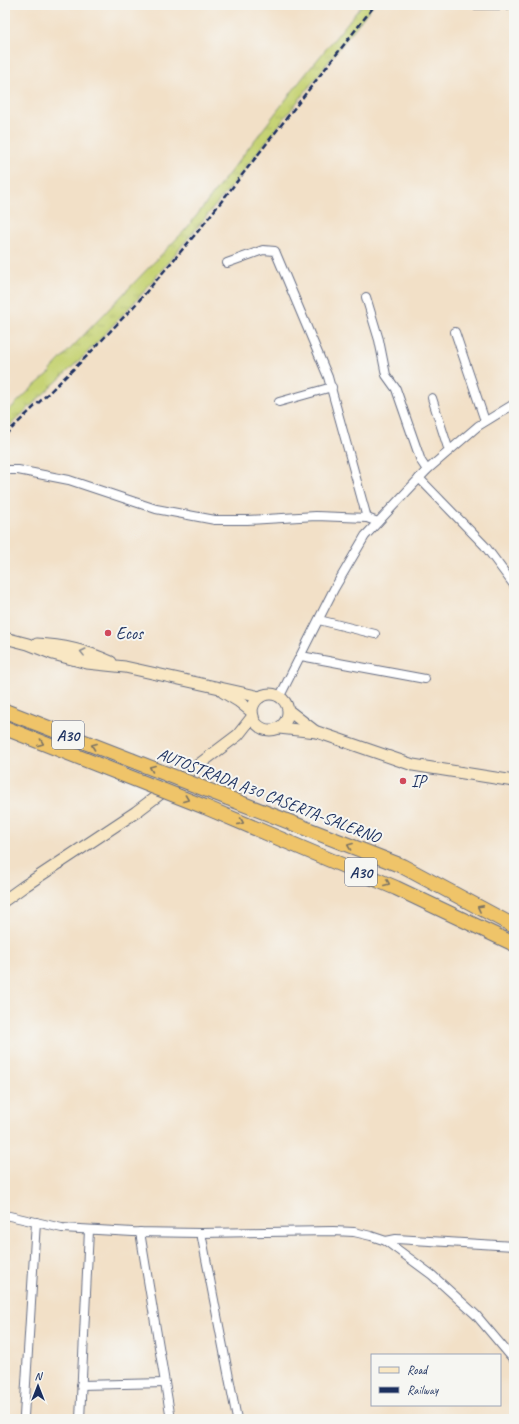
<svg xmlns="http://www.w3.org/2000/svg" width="519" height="1424" viewBox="0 0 519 1424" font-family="Caveat,sans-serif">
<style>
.grass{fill:url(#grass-tufts);stroke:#70816a}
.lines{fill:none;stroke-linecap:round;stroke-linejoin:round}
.street-casing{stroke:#666d83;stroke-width:10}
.secondary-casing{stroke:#666d83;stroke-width:13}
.highway-casing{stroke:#666d83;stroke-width:16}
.street{stroke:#fff;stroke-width:8}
.secondary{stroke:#f9e7c3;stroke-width:11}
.highway{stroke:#efc469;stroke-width:14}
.rail{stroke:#1b2f5e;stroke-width:2.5;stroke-dasharray:6 3;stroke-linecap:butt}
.highway-bridge-casing{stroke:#666d83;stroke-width:16;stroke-linecap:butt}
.highway-bridge{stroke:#efc469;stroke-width:14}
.oneway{stroke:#8a8b90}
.oneway2{stroke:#7a7263}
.poi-dot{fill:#d1495b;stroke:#f6f6f2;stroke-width:1.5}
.labels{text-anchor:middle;stroke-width:4;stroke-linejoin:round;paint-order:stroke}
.shield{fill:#f6f6f2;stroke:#5d6b8a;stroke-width:1}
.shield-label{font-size:16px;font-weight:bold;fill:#1b2f5e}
.poi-label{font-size:17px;fill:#1b2f5e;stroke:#f6f6f2;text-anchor:start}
.street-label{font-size:17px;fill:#1b2f5e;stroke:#f6f6f2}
</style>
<defs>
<pattern id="grass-tufts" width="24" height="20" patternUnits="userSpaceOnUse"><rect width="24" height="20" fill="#c6d375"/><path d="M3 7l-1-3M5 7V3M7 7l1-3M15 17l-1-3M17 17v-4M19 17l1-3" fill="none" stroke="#aab568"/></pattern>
</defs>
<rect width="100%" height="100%" fill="#f6f6f2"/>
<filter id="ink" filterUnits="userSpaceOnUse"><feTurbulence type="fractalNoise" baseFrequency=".025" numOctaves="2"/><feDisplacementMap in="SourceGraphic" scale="8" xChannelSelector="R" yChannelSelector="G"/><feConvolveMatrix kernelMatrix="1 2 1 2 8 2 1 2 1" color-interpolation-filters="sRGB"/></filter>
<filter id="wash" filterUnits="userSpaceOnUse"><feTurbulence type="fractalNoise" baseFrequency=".012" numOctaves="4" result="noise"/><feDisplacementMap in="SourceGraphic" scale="16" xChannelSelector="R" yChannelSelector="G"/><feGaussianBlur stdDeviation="0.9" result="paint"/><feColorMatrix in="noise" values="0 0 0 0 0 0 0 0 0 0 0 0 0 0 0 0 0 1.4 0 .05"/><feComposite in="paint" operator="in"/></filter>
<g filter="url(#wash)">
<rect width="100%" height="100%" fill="#f2e0c7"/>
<path class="grass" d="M362 5H373L229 189 141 295 85 355 5 430V414L33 387 51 372 50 370 187 228 234 167 304 76Z"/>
</g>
<g filter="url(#ink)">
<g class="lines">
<g class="street-casing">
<g id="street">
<path d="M466 5H507"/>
<path d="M227 263 263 250 275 251 328 377 367 518"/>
<path d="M366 297 379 340 386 375 396 389 421 461 427 470"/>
<path d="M455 332 485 421"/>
<path d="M432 398 449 451"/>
<path d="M279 402 332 387"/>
<path d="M5 470H18L69 480 156 509 215 520H247L316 516 367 518 378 522"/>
<path d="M419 478 485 546 514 585"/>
<path d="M319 620 375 634"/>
<path d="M301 656 425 679"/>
<path d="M280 696 334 589 365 536 427 470 478 426 514 404"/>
<path d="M5 1215 62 1228 133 1232 201 1233 333 1231 354 1232 371 1236 386 1241 432 1275 476 1315 514 1360"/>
<path d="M140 1232 171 1419"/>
<path d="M201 1233 237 1419"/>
<path d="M386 1241 396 1239 514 1246"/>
<path d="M81 1385 165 1383"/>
<path d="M24 1416 36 1222"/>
<path d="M80 1419 89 1230"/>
</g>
</g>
<g class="secondary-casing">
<g id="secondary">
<path d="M5 638 28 644 53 654 87 663 125 667 260 697"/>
<path d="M37 644C62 645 87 651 111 662"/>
<path d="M223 692 238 701 252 712"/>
<circle cx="270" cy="712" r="18"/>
<path d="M289 711 316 732"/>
<path d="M279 728 317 732 413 765 514 781"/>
<path d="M5 900 23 887 136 812 238 735 253 716"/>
</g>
</g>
<g class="highway-casing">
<g id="highway">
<path d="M5 711 131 760"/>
<path d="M5 728 124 775"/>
<path d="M228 798 402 866 514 926"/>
<path d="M205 807 396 888 514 944"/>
</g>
</g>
<use href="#street" class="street"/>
<use href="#secondary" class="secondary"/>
<use href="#highway" class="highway"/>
<path class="rail" d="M5 435 87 356 136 304 199 230 375 5"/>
<g class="highway-bridge-casing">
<g id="highway-bridge">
<path d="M131 760 228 798"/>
<path d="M124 775 205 807"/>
</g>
</g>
<use href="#highway-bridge" class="highway-bridge"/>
</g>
<defs><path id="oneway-chevron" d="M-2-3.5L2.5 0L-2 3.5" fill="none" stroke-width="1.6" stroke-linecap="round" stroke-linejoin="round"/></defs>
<use class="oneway" href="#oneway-chevron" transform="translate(83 652) rotate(-166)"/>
<g class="oneway2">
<use href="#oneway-chevron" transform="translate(41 743) rotate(21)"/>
<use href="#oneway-chevron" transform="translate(94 746) rotate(-159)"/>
<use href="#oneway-chevron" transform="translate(152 768) rotate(-158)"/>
<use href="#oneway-chevron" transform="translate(186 799) rotate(21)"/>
<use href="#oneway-chevron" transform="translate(241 822) rotate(23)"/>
<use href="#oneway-chevron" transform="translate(350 846) rotate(-159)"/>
<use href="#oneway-chevron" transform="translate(387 883) rotate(23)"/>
<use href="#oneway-chevron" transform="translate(480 908) rotate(-152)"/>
</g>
</g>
<g class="poi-dot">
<circle cx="108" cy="633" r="4"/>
<circle cx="403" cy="781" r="4"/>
</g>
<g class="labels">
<g class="shield">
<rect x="52" y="721" width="32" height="28" rx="3"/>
<rect x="345" y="858" width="32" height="28" rx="3"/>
</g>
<g class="shield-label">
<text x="68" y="741">A30</text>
<text x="361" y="878">A30</text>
</g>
<g class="poi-label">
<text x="116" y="639">Ecos</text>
<text x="411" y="787">IP</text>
</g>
<g class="street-label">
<text transform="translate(269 795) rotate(21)" y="6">AUTOSTRADA A30 CASERTA-SALERNO</text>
</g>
</g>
<rect width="519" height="1424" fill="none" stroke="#f6f6f2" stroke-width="20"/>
<rect x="371" y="1354" width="130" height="52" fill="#f6f6f2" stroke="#9ea6b7"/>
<rect x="379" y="1367" width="20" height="6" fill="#f9e7c3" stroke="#9ea6b7"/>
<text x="407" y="1374" font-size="12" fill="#1b2f5e">Road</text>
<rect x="379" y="1387" width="20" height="6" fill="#1b2f5e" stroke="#9ea6b7"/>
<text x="407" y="1394" font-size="12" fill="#1b2f5e">Railway</text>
<g transform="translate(38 1386)" stroke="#f6f6f2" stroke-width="3" paint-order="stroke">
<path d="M0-3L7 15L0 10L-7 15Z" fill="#1b2f5e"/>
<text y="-6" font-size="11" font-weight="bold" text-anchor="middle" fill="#1b2f5e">N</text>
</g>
</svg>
